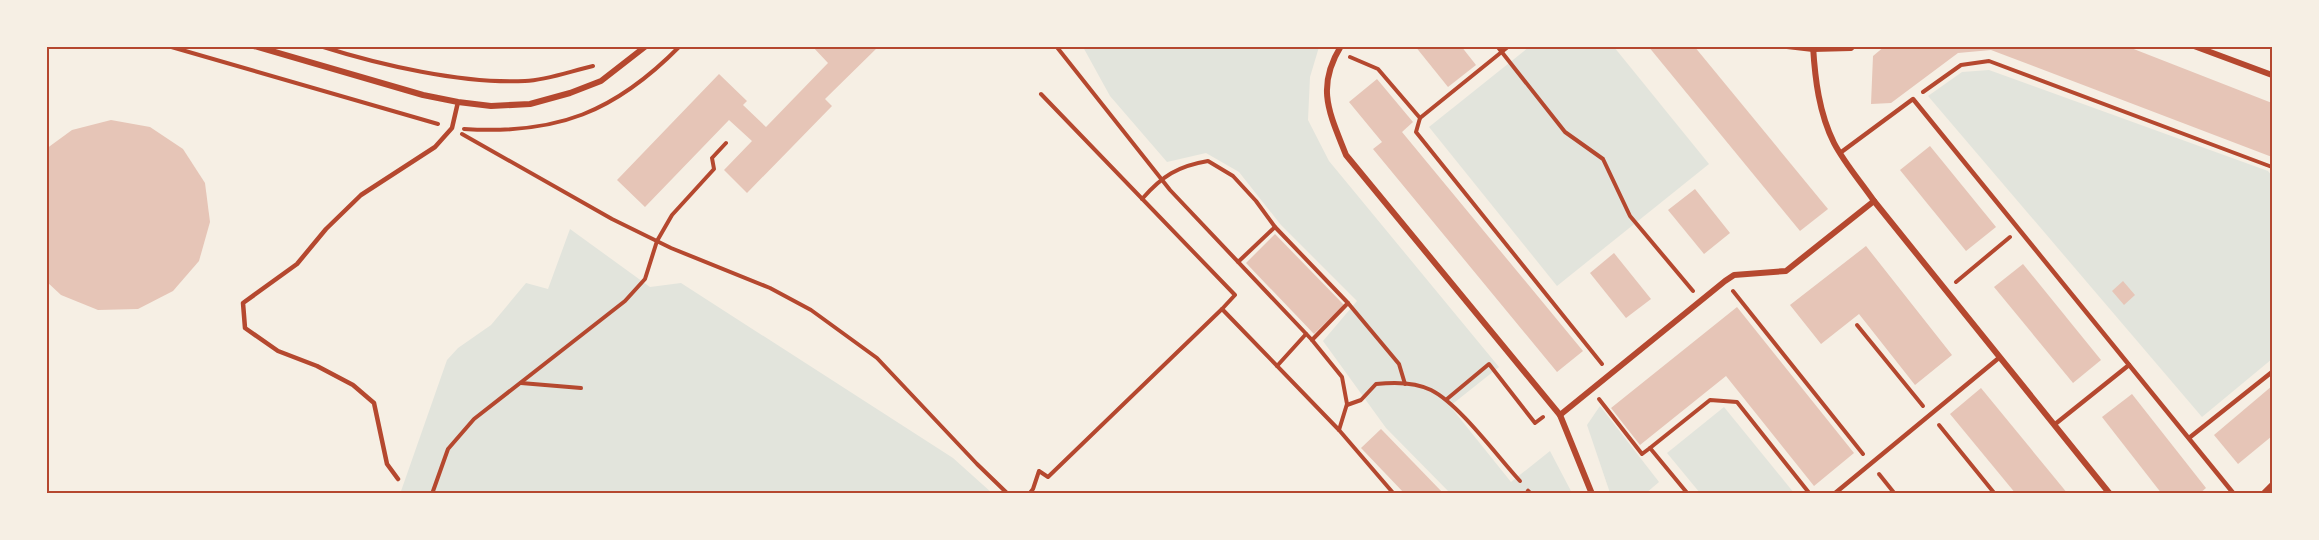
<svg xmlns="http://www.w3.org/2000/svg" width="2319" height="540" viewBox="0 0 2319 540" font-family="'Space Grotesk',sans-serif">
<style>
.green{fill:#e2e4dc}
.building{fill:#e6c5b7}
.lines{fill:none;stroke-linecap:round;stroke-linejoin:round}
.path{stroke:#b5482f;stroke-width:4}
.service{stroke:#b5482f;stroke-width:4.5}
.minor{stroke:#b5482f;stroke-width:6}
.neatline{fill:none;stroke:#b5482f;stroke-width:2}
</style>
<rect width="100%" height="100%" fill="#f6efe4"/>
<g class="green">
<path d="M1083 47H1319L1310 77 1308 120 1329 161 1499 367 1450 406 1511 482 1550 451 1572 493H1450L1386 428 1323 341 1357 301 1281 225 1239 172 1206 153 1167 162 1110 96Z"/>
<path d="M1529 47H1614L1709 164 1557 286 1429 127Z"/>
<path d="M1989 70 2268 171 2272 176V359L2202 417 1928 96 1962 72Z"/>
<path d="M570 229 650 287 681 283 953 458 992 493 400 494 447 360 458 348 491 325 526 283 548 289Z"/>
<path d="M1600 406 1659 482 1646 493H1610L1587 425Z"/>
<path d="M1724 407 1794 493H1700L1667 453Z"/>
</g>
<g class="building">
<path d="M812 46H879L825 99 832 106 747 193 724 170 752 141 729 120 645 207 617 180 719 74 747 101 743 105 766 127 828 63Z"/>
<path d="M1415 46H1461L1476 65 1448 87Z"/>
<path d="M1648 46H1694L1828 209 1800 231Z"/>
<path d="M1885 46H2126L2272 103V157L1991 50 1958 53 1891 103 1871 104 1873 56Z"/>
<path d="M1377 79 1413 122 1402 132 1583 351 1557 372 1373 149 1382 142 1349 102Z"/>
<path d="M111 120 150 127 183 149 205 183 210 222 199 261 173 291 138 309 98 310 61 295 46 281V149L72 130Z"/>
<path d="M1930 146 1996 227 1966 251 1900 170Z"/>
<path d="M1695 189 1730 233 1704 254 1668 210Z"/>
<path d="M1275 234 1344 305 1314 334 1246 263Z"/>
<path d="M1866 246 1952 355 1915 385 1859 314 1821 344 1790 305Z"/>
<path d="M1614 253 1651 299 1626 318 1590 273Z"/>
<path d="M2023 264 2101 360 2073 383 1994 287Z"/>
<path d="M2123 281 2135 295 2124 305 2112 291Z"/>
<path d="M1737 307 1854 453 1814 486 1726 376 1640 445 1611 408Z"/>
<path d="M2272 386V436L2238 464 2214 435Z"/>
<path d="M1981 388 2068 494H2016L1950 414Z"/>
<path d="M2132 394 2206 488 2199 494H2162L2102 417Z"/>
<path d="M1381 429 1444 494H1405L1361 448Z"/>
</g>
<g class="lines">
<g class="path">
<path d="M168 46 438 124"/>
<path d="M320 46C380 65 462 84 525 81 547 80 571 71 593 66"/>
<path d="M1056 46 1170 190 1312 340 1342 377 1347 404 1339 430"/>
<path d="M1497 46 1565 132 1603 159 1630 216 1693 291"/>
<path d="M1350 57 1378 69 1420 118 1416 132 1602 364"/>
<path d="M1923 92 1961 65 1989 61 2272 167"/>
<path d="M1041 94 1235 295 1222 309"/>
<path d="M1420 118 1509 46"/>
<path d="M464 129C557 135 615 112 680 46"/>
<path d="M462 134 612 219 671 248 770 288 811 310 877 358 977 464 1008 494"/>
<path d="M1142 199C1162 176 1178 166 1208 161L1233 176 1256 201 1275 227 1348 303 1399 364 1405 384"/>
<path d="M1238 262 1275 227"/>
<path d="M1956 282 2010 237"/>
<path d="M1733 291 1863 454"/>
<path d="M1857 325 1923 406"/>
<path d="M1312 340 1348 303"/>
<path d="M1277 366 1306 334"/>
<path d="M521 383 581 388"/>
<path d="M1447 399 1489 364 1535 423 1543 417"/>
<path d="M1599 399 1642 454 1650 448 1688 494"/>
<path d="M1347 405 1361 400 1376 384C1394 382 1415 382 1431 390 1459 404 1497 456 1520 481"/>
<path d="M1939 425 1995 494"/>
<path d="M1650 448 1710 400 1737 402 1810 494"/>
<path d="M1879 474 1895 494"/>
<path d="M432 494 448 449 474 419 625 301 645 279 657 241 672 215 714 169 712 158 726 143"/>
<path d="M1029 494 1033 489 1039 471 1048 477 1222 309 1339 430 1394 494"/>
</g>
<g class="service">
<path d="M1840 153 1913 99 2234 494"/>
<path d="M2054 425 2129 365"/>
<path d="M2189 438 2272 372"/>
<path d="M398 479 387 464 374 403 353 385 317 366 278 351 245 328 243 303 297 264 326 229 361 195 435 147 452 128 458 102"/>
<path d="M1528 491 1531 494"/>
<path d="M1834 494 2000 357"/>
</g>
<g class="minor">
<path d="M254 46 423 95 458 102 491 106 530 104 570 93 601 81 646 46"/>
<path d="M1341 46C1315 88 1330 114 1346 155L1560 415 1592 494"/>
<path d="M1787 46 1813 49 1851 48 1853 46"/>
<path d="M1813 46C1815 79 1819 113 1834 143 1845 164 1861 182 1874 201L2110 494"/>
<path d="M2194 46 2272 75"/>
<path d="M1560 415 1725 281 1734 275 1786 271 1874 201"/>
<path d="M2263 494 2272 485"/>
</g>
</g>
<rect width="2319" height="540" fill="none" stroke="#f6efe4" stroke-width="96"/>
<rect x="48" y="48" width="2223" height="444" class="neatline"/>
</svg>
